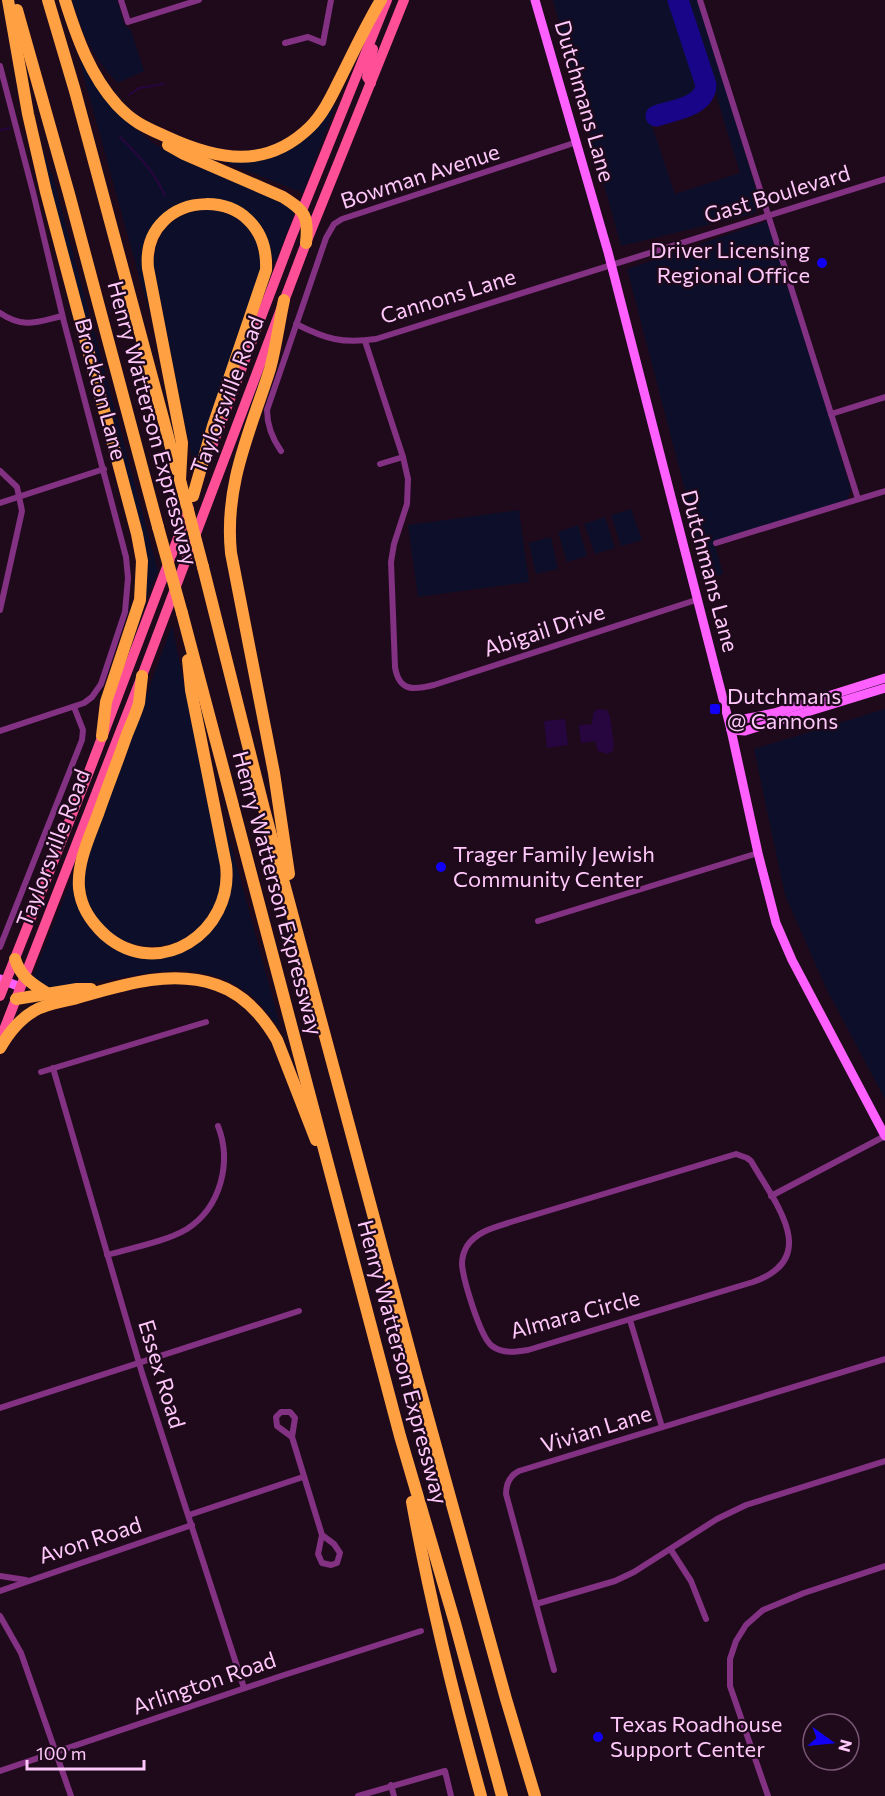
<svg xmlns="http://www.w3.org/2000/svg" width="885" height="1796" viewBox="0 0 885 1796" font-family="Commissioner,sans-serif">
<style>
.green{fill:#0d0f2a}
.water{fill:#27053e}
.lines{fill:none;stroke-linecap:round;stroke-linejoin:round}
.stream{stroke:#27053e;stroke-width:2}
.taxiway{stroke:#180588;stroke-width:21}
.street{stroke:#833182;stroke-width:6}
.secondary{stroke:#fe5fff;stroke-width:9}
.primary{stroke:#ff4f96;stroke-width:10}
.highway{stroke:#ffa043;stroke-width:12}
.highway-bridge{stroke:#ffa043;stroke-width:12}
.poi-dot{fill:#1100f3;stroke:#1f0a1c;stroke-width:2}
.labels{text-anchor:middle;stroke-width:4.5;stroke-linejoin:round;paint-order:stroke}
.street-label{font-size:22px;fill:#ffc8fa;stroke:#1f0a1c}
.poi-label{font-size:22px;fill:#ffc8fa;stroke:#1f0a1c;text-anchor:start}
</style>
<rect width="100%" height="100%" fill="#1f0a1c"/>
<g class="green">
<path d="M72 0H117L125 26 131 30 144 71 118 83C91 55 84 37 72 0Z"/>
<path d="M553 0H672L698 83C695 105 665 105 647 111L675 194 740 173 687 0H698L761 205 753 214 621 246Z"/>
<path d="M82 62 115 111 153 143 177 157 230 178 296 209 276 261 272 260C270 249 268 238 262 229 247 203 211 190 183 203 173 208 163 219 154 227L152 318 142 287 80 63Z"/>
<path d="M335 104H336L303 193 224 162 238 161 322 121Z"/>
<path d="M40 141 54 181 158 571 144 605 146 590 52 199Z"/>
<path d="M205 208 237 216 256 238 262 268 194 468 153 264C157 229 171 216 205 208Z"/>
<path d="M770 220 851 490 846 502 714 543 723 574 708 578 627 269Z"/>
<path d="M631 509 642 540 621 546 611 515Z"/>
<path d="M519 510 529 582 418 597 408 525Z"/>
<path d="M605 517 615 548 595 554 584 524Z"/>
<path d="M578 525 587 556 567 562 558 532Z"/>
<path d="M551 537 558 569 536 574 529 543Z"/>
<path d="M172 625 220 862C221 878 222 897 213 911 181 966 95 955 85 889 83 877 86 865 89 853Z"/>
<path d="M885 709V1099L826 988 785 895 754 749Z"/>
<path d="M222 815 234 855 281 1029C271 1018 263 1005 251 995 207 961 164 970 115 979 95 982 75 985 55 988H49L32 979 74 872 75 888 120 949 191 947 203 939 216 925 224 910 229 896Z"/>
</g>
<g class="water">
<path d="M597 709 607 710 610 716 614 747 612 752 607 754 598 751 595 741 581 743 579 725 592 724 593 714Z"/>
<path d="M565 719 568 745 547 748 544 721Z"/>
</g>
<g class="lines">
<g class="stream">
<path d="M129 95 139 88 164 84"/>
<path d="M0 130 10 128"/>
<path d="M120 137C138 155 155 172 165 196"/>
</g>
<path class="taxiway" d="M656 116C673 110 705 107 706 85L678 0"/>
<g class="street">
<path d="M121 0 128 22 199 0"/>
<path d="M700 0 858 499"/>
<path d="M285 43 308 37 323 43 331 0"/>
<path d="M0 66 33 192 64 322 126 557 128 578 125 612 101 684 92 697 84 703 0 731"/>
<path d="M0 313C23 329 37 322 62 316"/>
<path d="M296 324C326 339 342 344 376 339L885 179"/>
<path d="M365 341 403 457 408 479 407 504 394 544 391 562 395 667C399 692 414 690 434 685L696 600"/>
<path d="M831 414 885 397"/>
<path d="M281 451C272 438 267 426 267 410L326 238 334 224 342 219 577 142"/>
<path d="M380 464 403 457"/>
<path d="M0 471 17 487 22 511 0 610"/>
<path d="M0 503 104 469"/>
<path d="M716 543 885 491"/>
<path d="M538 921 758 853"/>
<path d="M0 947 82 740 83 730 74 707"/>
<path d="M53 1068 142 1373 244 1688"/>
<path d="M41 1072 206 1022"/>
<path d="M736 1154 747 1158 751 1161C775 1203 822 1258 753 1282L528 1350C516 1352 503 1354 492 1346 480 1337 463 1279 462 1264 462 1258 464 1251 467 1246 477 1231 496 1227 511 1222Z"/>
<path d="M771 1196 885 1136"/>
<path d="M107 1255C131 1248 165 1242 187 1229 221 1207 232 1162 218 1126"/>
<path d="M630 1320 662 1427"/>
<path d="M0 1408 299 1311"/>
<path d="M292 1437 277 1426 276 1417 281 1412H290L295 1418 292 1437 322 1535 318 1554 322 1563 331 1565 337 1563 340 1553 334 1544 322 1535"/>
<path d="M189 1515 303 1477"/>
<path d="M671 1550 691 1581 706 1619"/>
<path d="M0 1576 26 1580"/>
<path d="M0 1591 192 1525"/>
<path d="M536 1604 615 1581 634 1572 717 1519 746 1505 885 1461"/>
<path d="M0 1616 21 1653 71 1796"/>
<path d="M554 1670 506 1494C506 1484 509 1476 519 1471L885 1359"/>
<path d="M0 1771 281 1676 421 1631"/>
<path d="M391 1785 394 1796"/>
<path d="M358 1796 445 1771 451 1796"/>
<path d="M768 1796 730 1686V1659L736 1641 746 1625 763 1610 804 1593 885 1566"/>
</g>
<g class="secondary">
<path d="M535 0 608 252 731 730 758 853 776 923 792 960 885 1136"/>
<path d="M731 730 744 719 774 713 885 678"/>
<path d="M731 730 745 731 885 688"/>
<path d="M0 979 20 987"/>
</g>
<g class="primary">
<path d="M371 83 367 77 373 49"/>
<path d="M213 444 291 238 387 0"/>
<path d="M0 996 90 769 189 509"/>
<path d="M0 1040 142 676 306 243 404 0"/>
</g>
<g class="highway">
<path d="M8 0 28 114 46 192 137 534 142 561 140 600 106 702 102 736"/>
<path d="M48 0 75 91 177 470"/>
<path d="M65 0C77 38 90 75 117 105 134 123 145 127 167 137 217 160 266 170 310 127 324 113 332 95 341 77 354 51 366 25 381 0"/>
<path d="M17 10 69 194 158 527"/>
<path d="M168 145 184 154 283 197C305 211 309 216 306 243"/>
<path d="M284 300C279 323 276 347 270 369 250 432 224 485 231 553L274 773 289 874"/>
<path d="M180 480 182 443 148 268C140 186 270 179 266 270L213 426 193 496"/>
<path d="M203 567 264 809 417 1378 506 1699 535 1796"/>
<path d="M182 613 400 1436 455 1623 502 1796"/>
<path d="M142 676C141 685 140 694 139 703 136 714 130 726 126 737 117 763 107 788 98 814 89 838 77 863 79 888 81 908 91 922 105 935 159 982 234 932 226 865L191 690 188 660"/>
<path d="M15 959C21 978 33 984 48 994"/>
<path d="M16 999 77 989H91"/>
<path d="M0 1048C8 1034 20 1019 34 1011 47 1003 63 1002 77 998 122 985 171 969 217 985 244 994 263 1016 277 1040L316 1140"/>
<path d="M412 1502C430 1601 454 1698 481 1796"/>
</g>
<g class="highway-bridge">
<path d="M180 480 203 567"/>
<path d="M158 527 182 613"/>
</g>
</g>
<g class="poi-dot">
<circle cx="822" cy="263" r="6"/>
<rect x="709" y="703" width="12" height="12" rx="3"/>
<circle cx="441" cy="867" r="6"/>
<circle cx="598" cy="1737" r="6"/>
</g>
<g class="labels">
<g class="street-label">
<text transform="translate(585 101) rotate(74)" y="8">Dutchmans Lane</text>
<text transform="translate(420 176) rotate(-18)" y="8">Bowman Avenue</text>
<text transform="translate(777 194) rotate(-17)" y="8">Gast Boulevard</text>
<text transform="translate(448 296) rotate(-17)" y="8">Cannons Lane</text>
<text transform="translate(101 389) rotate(75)" y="8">Brockton Lane</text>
<text transform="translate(227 395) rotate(-69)" y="8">Taylorsville Road</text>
<text transform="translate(153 423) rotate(75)" y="8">Henry Watterson Expressway</text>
<text transform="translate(710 571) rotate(75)" y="8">Dutchmans Lane</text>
<text transform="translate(544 630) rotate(-18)" y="8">Abigail Drive</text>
<text transform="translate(53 848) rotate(-69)" y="8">Taylorsville Road</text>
<text transform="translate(278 893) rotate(75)" y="8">Henry Watterson Expressway</text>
<text transform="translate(575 1314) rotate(-15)" y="8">Almara Circle</text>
<text transform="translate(403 1362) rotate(75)" y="8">Henry Watterson Expressway</text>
<text transform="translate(162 1374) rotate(73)" y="8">Essex Road</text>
<text transform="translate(596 1429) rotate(-17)" y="8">Vivian Lane</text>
<text transform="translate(90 1540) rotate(-18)" y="8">Avon Road</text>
<text transform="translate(204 1683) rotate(-19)" y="8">Arlington Road</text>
</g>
<g class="poi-label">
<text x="810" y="258" text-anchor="end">Driver Licensing<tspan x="810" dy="25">Regional Office</tspan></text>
<text x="727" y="704">Dutchmans<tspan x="727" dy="25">@ Cannons</tspan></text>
<text x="453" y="862">Trager Family Jewish<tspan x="453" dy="25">Community Center</tspan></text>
<text x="610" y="1732">Texas Roadhouse<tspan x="610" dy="25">Support Center</tspan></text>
</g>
</g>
<g transform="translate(831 1742) rotate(105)"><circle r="28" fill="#1f0a1c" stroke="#795675" stroke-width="1.5"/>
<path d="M0-4.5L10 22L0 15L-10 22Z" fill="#1100f3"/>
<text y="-9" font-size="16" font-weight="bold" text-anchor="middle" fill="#ffc8fa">N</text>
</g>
<path d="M27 1760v9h117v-9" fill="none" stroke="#ffc8fa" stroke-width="3"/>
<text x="36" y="1760" font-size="18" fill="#ffc8fa" stroke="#1f0a1c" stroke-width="4.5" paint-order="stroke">100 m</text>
</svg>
